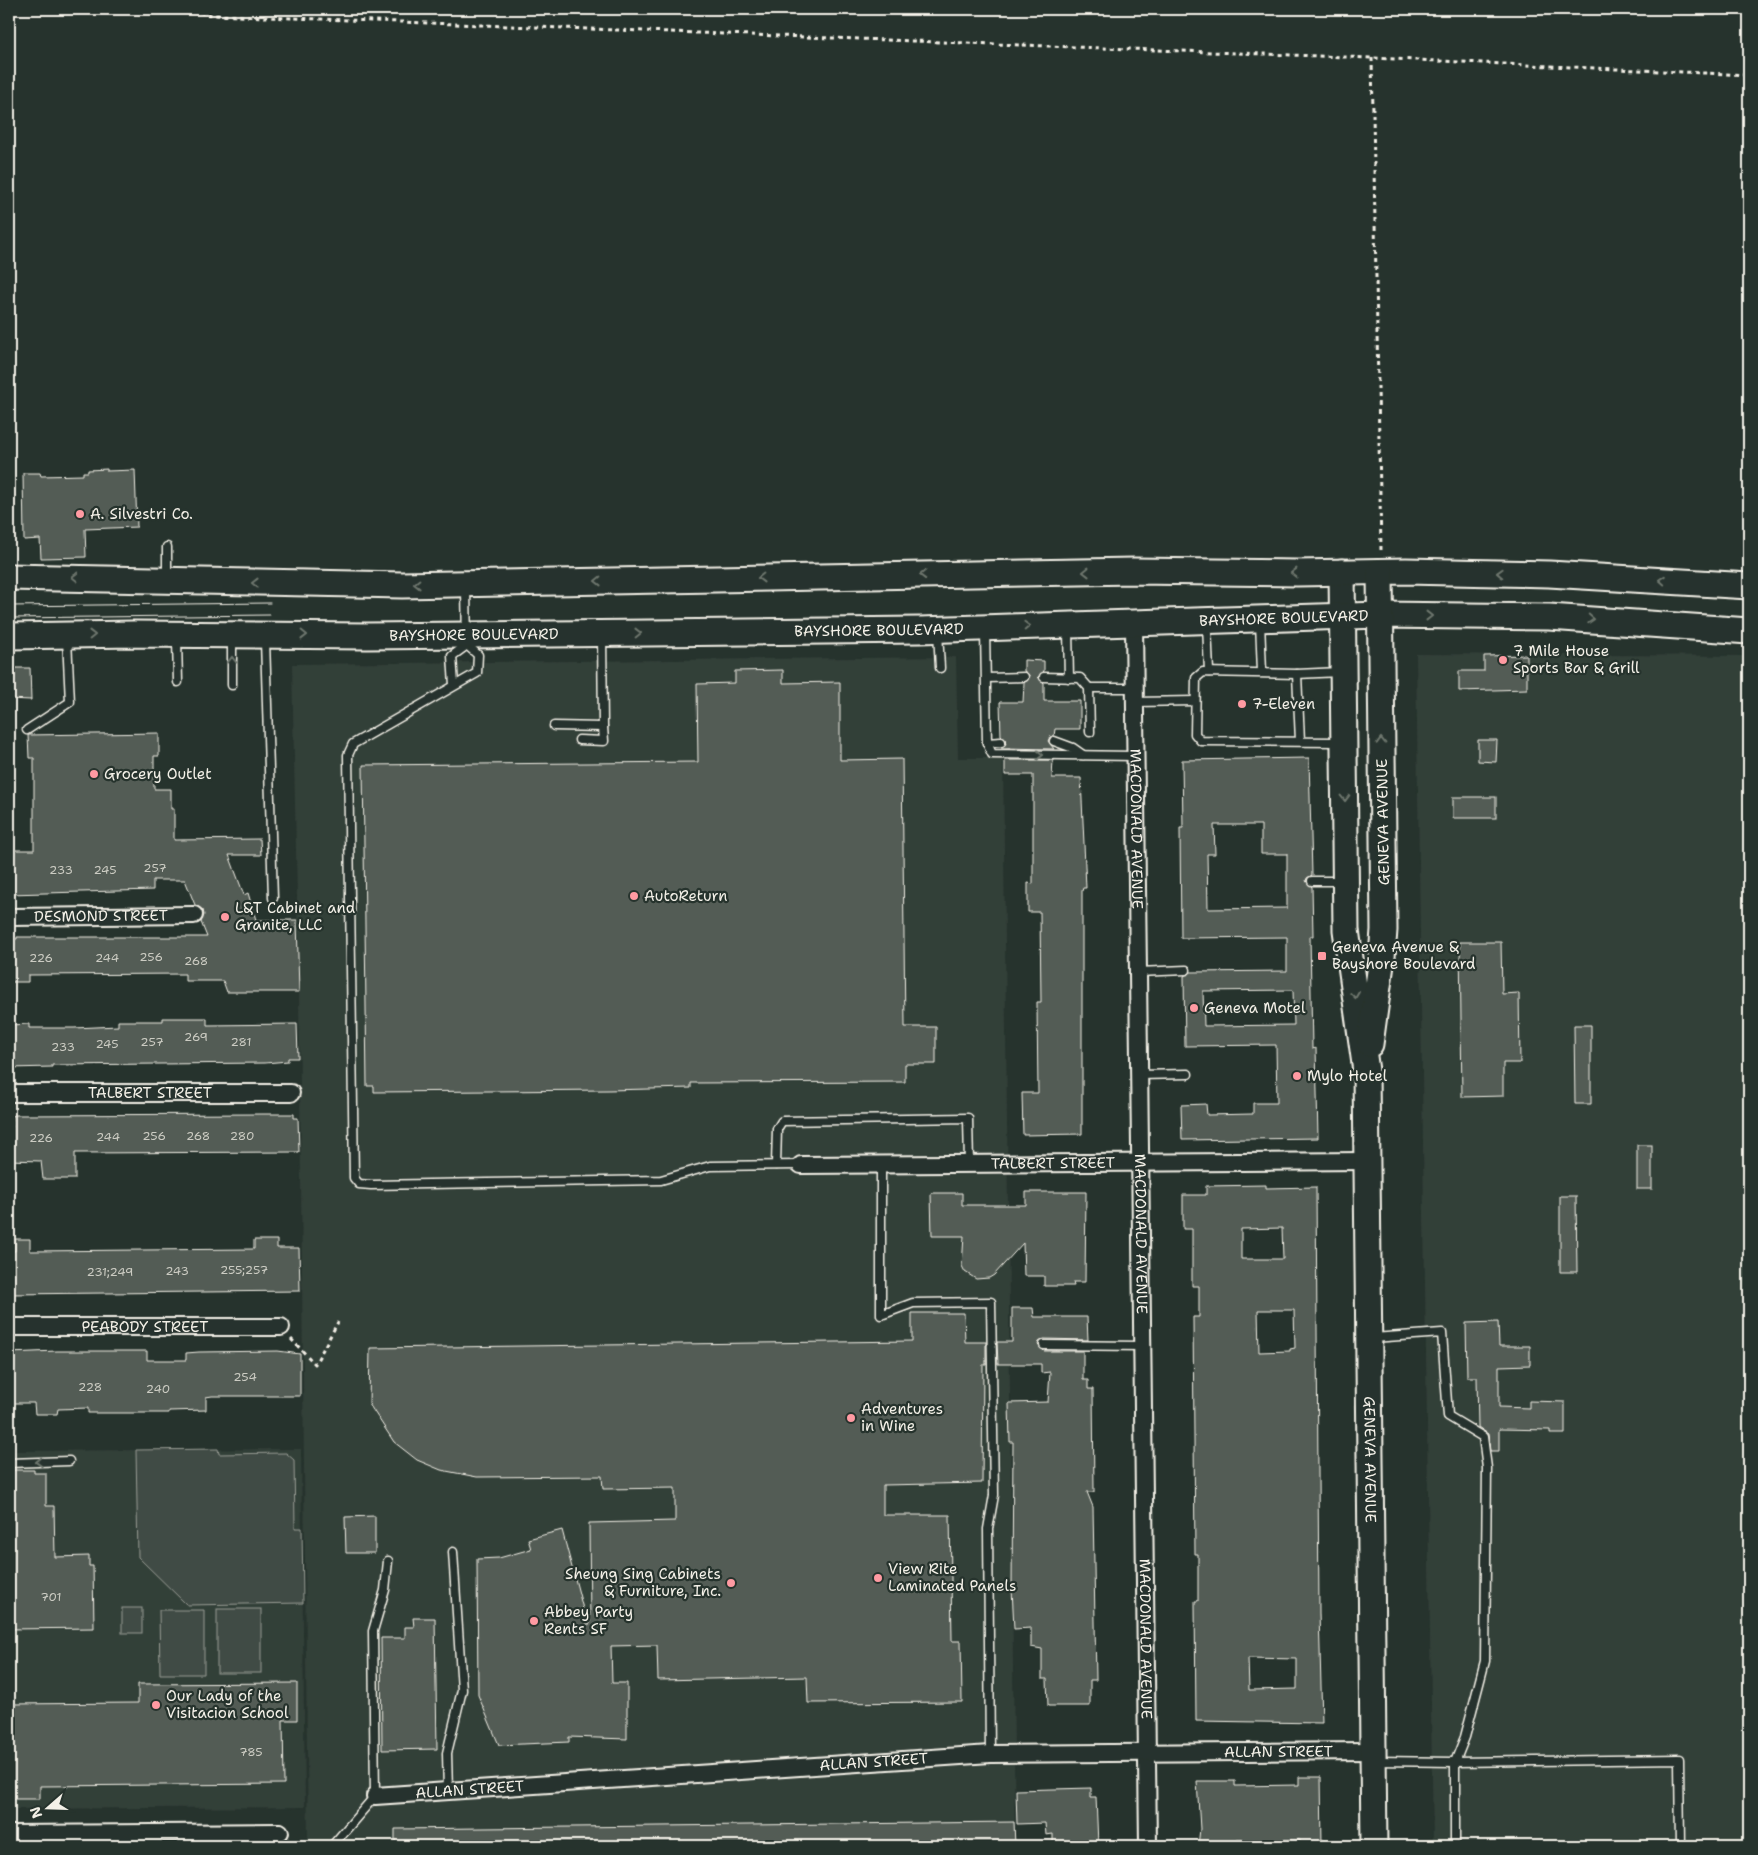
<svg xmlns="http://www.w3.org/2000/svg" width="1758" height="1855" viewBox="0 0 1758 1855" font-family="'Shantell Sans',sans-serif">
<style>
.built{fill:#333f39}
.pitch{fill:#414b45;stroke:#9a9e96}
.building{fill:#525c55;stroke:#f4f1e8;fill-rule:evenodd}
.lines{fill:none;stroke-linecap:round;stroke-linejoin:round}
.lane-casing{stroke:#f4f1e8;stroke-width:11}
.street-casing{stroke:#f4f1e8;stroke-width:20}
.primary-casing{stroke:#f4f1e8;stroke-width:29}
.path{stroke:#f4f1e8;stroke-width:3;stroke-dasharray:4 4;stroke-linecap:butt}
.lane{stroke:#26332d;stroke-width:8}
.street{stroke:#26332d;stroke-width:16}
.primary{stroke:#26332d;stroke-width:25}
.tram{stroke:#f4f1e8;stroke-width:1}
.oneway{stroke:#6e766e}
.poi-dot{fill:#ff9aa2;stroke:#26332d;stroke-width:2}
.labels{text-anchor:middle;stroke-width:4.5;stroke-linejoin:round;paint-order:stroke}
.number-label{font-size:12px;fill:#ccccc3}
.poi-label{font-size:15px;fill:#f4f1e8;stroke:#26332d;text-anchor:start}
.street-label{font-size:15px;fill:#f4f1e8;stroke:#26332d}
</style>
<rect width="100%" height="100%" fill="#26332d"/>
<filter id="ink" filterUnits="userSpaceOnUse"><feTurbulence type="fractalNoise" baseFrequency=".02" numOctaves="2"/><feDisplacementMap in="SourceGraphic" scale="10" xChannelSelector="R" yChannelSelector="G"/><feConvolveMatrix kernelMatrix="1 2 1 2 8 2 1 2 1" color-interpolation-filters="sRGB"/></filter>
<g filter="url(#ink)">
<g class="built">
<path d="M1416 654 1749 656V1846H1433Z"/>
<path d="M956 657 958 758H1003L1015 1846H308L299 992 292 664Z"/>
<path d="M301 1449 305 1807 9 1809V1451Z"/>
</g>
<g class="pitch">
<path d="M218 1449 219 1454 286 1453 294 1460 295 1528H302L303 1603 187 1605 138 1557 136 1450Z"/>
<rect x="122" y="1608" width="20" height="25"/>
<rect x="217" y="1609" width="44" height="64"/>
<path d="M159 1610H204V1674H160Z"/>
</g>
<g class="building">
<path d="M107 469V471L135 470 137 527 85 529 86 557 41 558 40 539 24 540 23 473H40L41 476 83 475V472H88V470Z"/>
<path d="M1527 655V689L1459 691V671H1484V656Z"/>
<path d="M1024 660 1044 661V671L1038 677 1044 683V701H1080V729H1055L1054 736 1050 737 1048 741 1054 749 1001 748 1007 742 1001 736 1000 702H1023L1024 683 1030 677 1028 674 1024 671Z"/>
<path d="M9 668H30L31 700 9 699Z"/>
<path d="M783 670V683L840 682V760L902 759 905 1027H936V1064H905V1082L691 1083V1088L608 1090 374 1092V1086H367L363 765 698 762 697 684 735 683V671Z"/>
<path d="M159 733V756H154V789H171V809H174V840L260 839 261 855H229L244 895 248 893 256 920H297L299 992H227L223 981H185V974L28 975V982H9L10 939H17V937H207L201 922 204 915 203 910 195 905 185 880H153V890L9 894V850H34V758H29L28 735Z"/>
<path d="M1478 740H1497L1496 762 1478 761Z"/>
<path d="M1309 758 1312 875 1307 878 1306 881 1312 887 1313 936H1310L1312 1049 1316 1048 1318 1138 1182 1140 1181 1105 1206 1104 1207 1115 1253 1114V1103H1277L1276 1045 1185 1046 1184 976 1191 972 1287 971V937L1181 938 1180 828H1183L1182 760ZM1214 825H1261V854H1287V908L1208 909 1207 854H1215ZM1293 990 1294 1025 1204 1026 1203 991Z"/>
<path d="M1005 760H1053L1052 778H1081L1086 888H1083L1082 891V1134L1023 1135 1022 1093H1038L1037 1002H1041L1040 912H1028V883L1033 884V775H1005Z"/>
<rect x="1453" y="797" width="43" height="21"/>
<path d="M1460 942H1501L1502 994 1519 993 1520 1063H1503V1096L1462 1097Z"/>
<path d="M163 1018H207V1025L297 1024 298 1058H288V1061L265 1063 52 1065V1067L9 1068V1025L29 1024V1028H74L118 1026V1021H163Z"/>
<path d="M1574 1025H1591V1104H1575Z"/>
<path d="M263 1114H294V1118H298L299 1152 75 1153V1179H43L41 1161 9 1160V1129L11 1128V1116L16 1115Z"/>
<rect x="1637" y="1145" width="15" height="44"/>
<path d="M1266 1185V1188L1316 1187 1319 1613 1322 1723 1196 1721 1195 1601H1198V1554H1195L1193 1317H1199V1286H1192V1229H1183V1195H1206V1186ZM1282 1228 1283 1259H1241V1229ZM1258 1310H1294L1295 1348 1290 1349V1351L1259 1352ZM1248 1658 1297 1659V1689L1249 1690Z"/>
<path d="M1026 1192H1086L1085 1282H1073L1074 1286H1044V1276H1024L1023 1243 994 1275 989 1278 976 1279 965 1272 962 1266 964 1236H932L931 1193H962V1205H1026Z"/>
<path d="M1560 1196H1576L1577 1272H1560Z"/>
<path d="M15 1239H30V1251L254 1249V1240H277V1248H299L300 1291 9 1294V1251H15Z"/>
<path d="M1012 1308H1033L1034 1317H1087L1088 1340 1044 1339 1039 1342 1038 1345 1044 1351H1083V1380H1088V1389H1093L1094 1492H1087L1093 1507 1096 1680H1090V1706H1048L1047 1679H1042V1649L1031 1647V1628L1014 1629 1012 1588 1013 1442H1010L1009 1403 1048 1402 1050 1372 1041 1373V1364H998L997 1342H1012Z"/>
<path d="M912 1313H964L965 1342H986V1365H983L982 1483 883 1485V1515H950L952 1641H961L962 1702 808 1703 807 1677 658 1680 657 1645 611 1646 612 1683H627V1739L569 1737V1742L499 1745 478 1695 477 1559 499 1558 531 1549 528 1539 562 1530 587 1624H590L589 1523 675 1521V1488L603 1489 602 1476 477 1477 441 1470 417 1460 394 1442 369 1404 370 1348 912 1341Z"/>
<path d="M1498 1322 1499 1346H1530V1365L1499 1366V1407L1529 1408V1401L1565 1402V1434H1550V1430L1499 1429V1451H1490L1488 1434 1478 1427 1477 1377H1467L1466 1323Z"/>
<path d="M57 1351H147V1360H186V1353L199 1352 278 1351 300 1354V1396H212L206 1397V1410L169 1411V1413H88V1408L58 1409 57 1414H35L34 1403H9V1353Z"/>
<path d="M9 1470H34V1473H46V1506H54L55 1557 89 1556V1566H93L94 1628 9 1629Z"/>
<path d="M375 1516V1553H346L345 1517Z"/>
<path d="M413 1618H435L437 1749 382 1750 381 1638H405V1627H414Z"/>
<path d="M297 1683V1720H283L284 1784 40 1786V1799H9V1704L138 1703V1684Z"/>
<path d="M1299 1777H1321L1322 1846H1300L1299 1840H1237V1846H1198L1200 1829 1197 1781H1235V1786L1299 1785Z"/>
<path d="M1091 1788V1797H1096L1098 1845H1053V1834L1046 1835 1045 1823 1017 1824 1016 1790Z"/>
<path d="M1014 1822 1015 1846H395V1829Z"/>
</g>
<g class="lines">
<g class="lane-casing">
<g id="lane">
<path d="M167 578V547"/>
<path d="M466 588 467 645 478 655 477 673 353 744 348 755 354 1178 359 1184 371 1185 661 1180 710 1166 801 1165"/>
<path d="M1260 622 1262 672"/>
<path d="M1207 624 1209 672"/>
<path d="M1068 630 1069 678"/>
<path d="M985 631 987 743 992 754 1135 756"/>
<path d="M938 632 940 668"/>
<path d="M177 639 178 682"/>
<path d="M265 640 273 898"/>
<path d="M1340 672 1297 674 1203 672 1196 678 1195 734 1201 741 1340 742"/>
<path d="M1297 674 1300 741"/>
<path d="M1044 677 1080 678 1089 688 1090 732"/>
<path d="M987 678 1024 677"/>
<path d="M232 685V639"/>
<path d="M454 685 452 656 467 645"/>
<path d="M1089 688H1135"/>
<path d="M1135 702 1195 701"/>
<path d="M554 726 603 727 602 636"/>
<path d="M27 730 70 702 67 639"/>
<path d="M579 740 604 741 603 727"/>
<path d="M1054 741 1073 748 1083 755"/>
<path d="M987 743 1001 742"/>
<path d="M1312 881H1342"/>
<path d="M1138 972 1186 970"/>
<path d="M1139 1075 1188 1074"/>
<path d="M881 1164V1315L913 1303 991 1302 994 1495 988 1529 990 1754"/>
<path d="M776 1165 777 1129 782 1121 968 1118 969 1164"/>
<path d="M1373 1338 1442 1333 1448 1416 1483 1437 1487 1468 1485 1661 1465 1737 1455 1762 1377 1761"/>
<path d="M1044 1345 1142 1346"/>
<path d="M9 1463 69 1461"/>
<path d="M448 1791 447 1753 462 1690 453 1552"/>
<path d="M332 1846 375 1796 373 1631 385 1590 388 1561"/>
<path d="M1455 1846V1762L1679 1759 1680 1846"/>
</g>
</g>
<g class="street-casing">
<g id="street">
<path id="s1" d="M1134 623 1148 1846"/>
<path id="s2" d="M9 917 194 915"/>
<path id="s3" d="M9 1093H291"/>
<path id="s4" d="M801 1165 1367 1161"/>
<path id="s5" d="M9 1327H281"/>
<path id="s6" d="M375 1796 990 1754 1373 1751"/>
<path d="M9 1834 280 1832"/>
</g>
</g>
<g class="primary-casing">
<g id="primary">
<path id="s7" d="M1342 572 1346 930 1366 1071 1374 1846"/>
<path d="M9 577 402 585 1134 571 1297 573 1406 571 1549 574 1749 586"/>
<path id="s8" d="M9 636 133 634 367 636 920 630 1380 615 1549 617 1749 631"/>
<path d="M1370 1044 1382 957 1384 930 1380 572"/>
</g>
</g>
<g class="path">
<path d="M184 9 212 15 1372 58 1749 75"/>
<path d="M1372 58 1381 550"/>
<path d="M291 1339 315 1364 338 1322"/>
</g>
<use href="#lane" class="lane"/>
<use href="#street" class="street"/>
<use href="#primary" class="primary"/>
<g class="tram">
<path d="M9 606 270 603"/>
<path d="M9 618 270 615"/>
</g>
</g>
<defs><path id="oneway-chevron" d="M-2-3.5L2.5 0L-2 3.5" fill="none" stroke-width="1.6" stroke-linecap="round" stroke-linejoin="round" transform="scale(1.25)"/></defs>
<g class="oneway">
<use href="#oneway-chevron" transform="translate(1086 572) rotate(179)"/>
<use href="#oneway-chevron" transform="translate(1294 573) rotate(-180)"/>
<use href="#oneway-chevron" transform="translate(1500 573) rotate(-178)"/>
<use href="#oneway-chevron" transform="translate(923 575) rotate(179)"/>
<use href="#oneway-chevron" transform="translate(75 577) rotate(-179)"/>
<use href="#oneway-chevron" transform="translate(761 578) rotate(179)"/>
<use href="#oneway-chevron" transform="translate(1662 580) rotate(-176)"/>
<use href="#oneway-chevron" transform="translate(598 581) rotate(179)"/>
<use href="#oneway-chevron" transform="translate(255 583) rotate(-179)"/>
<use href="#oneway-chevron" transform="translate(417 584) rotate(179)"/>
<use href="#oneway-chevron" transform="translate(1429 616)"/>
<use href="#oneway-chevron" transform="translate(1591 619) rotate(3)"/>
<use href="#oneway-chevron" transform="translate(1027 626) rotate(-2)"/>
<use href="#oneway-chevron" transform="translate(638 633) rotate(-1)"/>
<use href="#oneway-chevron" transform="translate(92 635) rotate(-1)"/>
<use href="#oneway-chevron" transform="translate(304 635) rotate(1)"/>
<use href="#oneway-chevron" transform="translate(232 660) rotate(-90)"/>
<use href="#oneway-chevron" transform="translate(1381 741) rotate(-91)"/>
<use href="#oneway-chevron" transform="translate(1040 755) rotate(1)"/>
<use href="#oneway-chevron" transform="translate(1345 798) rotate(89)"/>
<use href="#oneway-chevron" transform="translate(1355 995) rotate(82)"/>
<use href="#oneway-chevron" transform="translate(39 1462) rotate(178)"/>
</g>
</g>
<g class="poi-dot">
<circle cx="80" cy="514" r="5"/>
<circle cx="1503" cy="660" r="5"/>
<circle cx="1242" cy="704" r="5"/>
<circle cx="94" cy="774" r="5"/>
<circle cx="634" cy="896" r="5"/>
<circle cx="225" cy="917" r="5"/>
<rect x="1317" y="951" width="10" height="10" rx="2.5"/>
<circle cx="1194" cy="1008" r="5"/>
<circle cx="1297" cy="1076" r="5"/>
<circle cx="851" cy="1418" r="5"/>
<circle cx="878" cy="1578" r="5"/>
<circle cx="731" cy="1583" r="5"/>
<circle cx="534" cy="1621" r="5"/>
<circle cx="156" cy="1705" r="5"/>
</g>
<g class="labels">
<g class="number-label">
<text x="155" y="872">257</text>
<text x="61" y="874">233</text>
<text x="105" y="874">245</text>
<text x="151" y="961">256</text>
<text x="41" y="962">226</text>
<text x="107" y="962">244</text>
<text x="196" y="965">268</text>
<text x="196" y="1041">269</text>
<text x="152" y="1046">257</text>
<text x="241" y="1046">281</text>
<text x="107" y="1048">245</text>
<text x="63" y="1051">233</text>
<text x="154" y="1140">256</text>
<text x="198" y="1140">268</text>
<text x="242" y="1140">280</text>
<text x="108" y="1141">244</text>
<text x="41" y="1142">226</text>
<text x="244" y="1274">255;257</text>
<text x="177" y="1275">243</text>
<text x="110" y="1276">231;249</text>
<text x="245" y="1381">254</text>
<text x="90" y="1391">228</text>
<text x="158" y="1393">240</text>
<text x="51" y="1601">701</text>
<text x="251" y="1756">785</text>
</g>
<g class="poi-label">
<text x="90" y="519">A. Silvestri Co.</text>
<text x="1513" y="656">7 Mile House<tspan x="1513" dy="17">Sports Bar &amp; Grill</tspan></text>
<text x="1252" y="709">7-Eleven</text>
<text x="104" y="779">Grocery Outlet</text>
<text x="644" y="901">AutoReturn</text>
<text x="235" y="913">L&amp;T Cabinet and<tspan x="235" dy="17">Granite, LLC</tspan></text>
<text x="1332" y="952">Geneva Avenue &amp;<tspan x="1332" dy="17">Bayshore Boulevard</tspan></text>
<text x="1204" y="1013">Geneva Motel</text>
<text x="1307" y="1081">Mylo Hotel</text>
<text x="861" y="1414">Adventures<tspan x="861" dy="17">in Wine</tspan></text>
<text x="888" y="1574">View Rite<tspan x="888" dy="17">Laminated Panels</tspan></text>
<text x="721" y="1579" text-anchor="end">Sheung Sing Cabinets<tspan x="721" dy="17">&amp; Furniture, Inc.</tspan></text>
<text x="544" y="1617">Abbey Party<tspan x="544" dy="17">Rents SF</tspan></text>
<text x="166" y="1701">Our Lady of the<tspan x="166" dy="17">Visitacion School</tspan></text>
</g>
<g class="street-label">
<text dy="5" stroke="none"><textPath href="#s8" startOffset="1275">BAYSHORE BOULEVARD</textPath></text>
<text dy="5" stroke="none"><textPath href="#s8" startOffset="870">BAYSHORE BOULEVARD</textPath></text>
<text dy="5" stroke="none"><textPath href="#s8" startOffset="465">BAYSHORE BOULEVARD</textPath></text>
<text transform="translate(1383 822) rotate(-91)" y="5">GENEVA AVENUE</text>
<text dy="5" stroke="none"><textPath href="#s1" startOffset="206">MACDONALD AVENUE</textPath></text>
<text dy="5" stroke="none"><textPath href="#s2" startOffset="92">DESMOND STREET</textPath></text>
<text dy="5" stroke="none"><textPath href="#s3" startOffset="141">TALBERT STREET</textPath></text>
<text dy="5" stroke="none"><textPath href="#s4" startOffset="252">TALBERT STREET</textPath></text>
<text dy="5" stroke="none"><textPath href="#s1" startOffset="611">MACDONALD AVENUE</textPath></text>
<text dy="5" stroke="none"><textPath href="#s5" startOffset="136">PEABODY STREET</textPath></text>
<text dy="5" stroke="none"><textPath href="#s7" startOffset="889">GENEVA AVENUE</textPath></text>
<text dy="5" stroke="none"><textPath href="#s1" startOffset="1016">MACDONALD AVENUE</textPath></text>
<text dy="5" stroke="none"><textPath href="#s6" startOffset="905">ALLAN STREET</textPath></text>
<text dy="5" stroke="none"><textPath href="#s6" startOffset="500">ALLAN STREET</textPath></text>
<text dy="5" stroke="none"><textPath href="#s6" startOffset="95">ALLAN STREET</textPath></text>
</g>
</g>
<rect width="1758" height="1855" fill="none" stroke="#26332d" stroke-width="30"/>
<rect x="15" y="15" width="1728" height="1825" fill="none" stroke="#f4f1e8" stroke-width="2" filter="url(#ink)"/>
<g transform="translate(48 1808) rotate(250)" stroke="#26332d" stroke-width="4" paint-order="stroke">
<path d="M0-4L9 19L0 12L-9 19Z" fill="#f4f1e8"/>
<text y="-8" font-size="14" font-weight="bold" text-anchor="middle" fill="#f4f1e8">N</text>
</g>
</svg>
